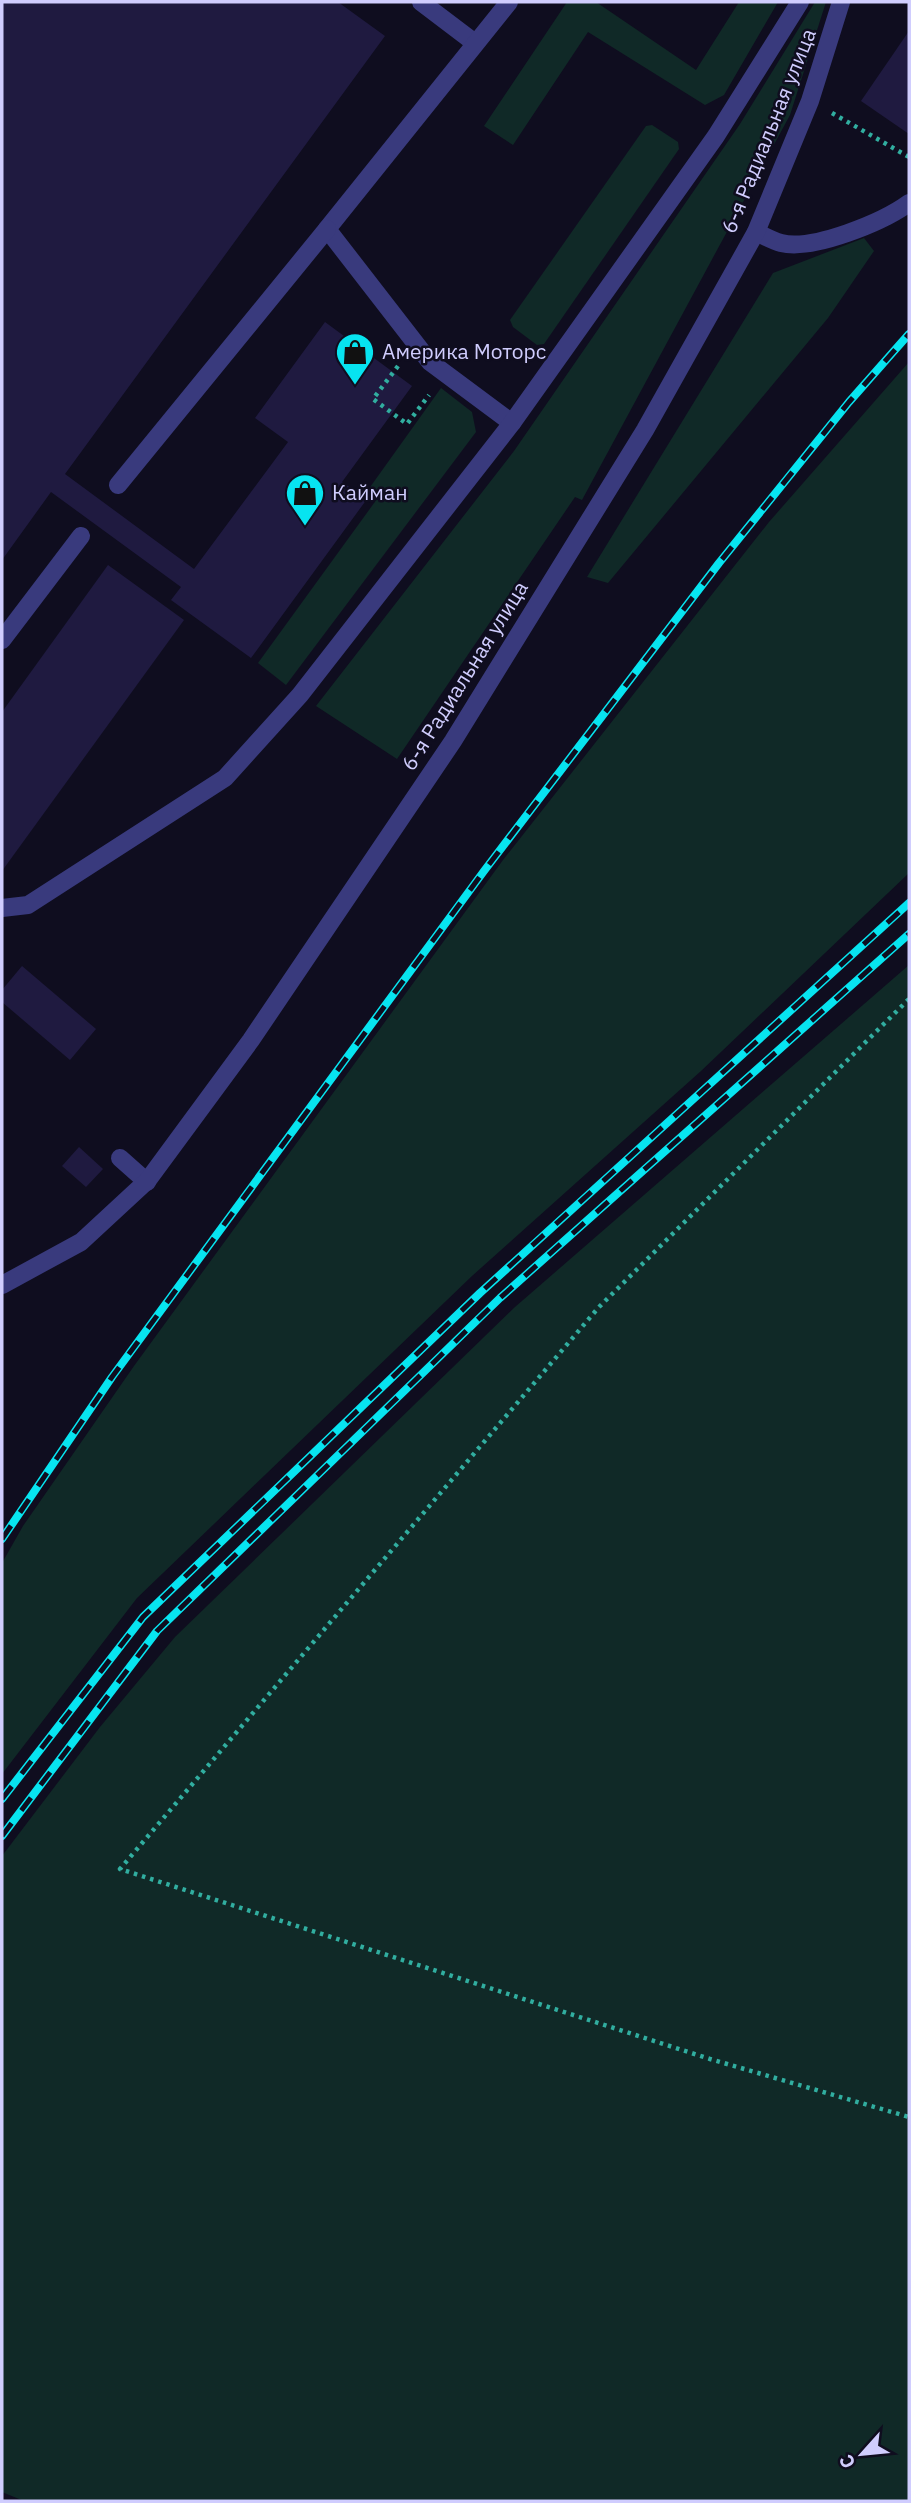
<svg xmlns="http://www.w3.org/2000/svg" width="911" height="2503" viewBox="0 0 911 2503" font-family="'IBM Plex Sans',sans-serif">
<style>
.green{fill:#102927}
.building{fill:#1f1a40}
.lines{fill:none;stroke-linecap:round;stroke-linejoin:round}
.path{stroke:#31aea0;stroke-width:4.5;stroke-dasharray:3.5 5;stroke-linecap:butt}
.service{stroke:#393a7d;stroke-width:18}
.minor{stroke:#393a7d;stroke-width:18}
.rail-casing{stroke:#07e4f0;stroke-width:8}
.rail{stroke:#0f0d1f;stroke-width:5;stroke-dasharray:16;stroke-linecap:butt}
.labels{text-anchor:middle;stroke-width:5;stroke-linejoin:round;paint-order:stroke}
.street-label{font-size:21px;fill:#d0cdfe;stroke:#0f0d1f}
.poi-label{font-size:21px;fill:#d0cdfe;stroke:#0f0d1f;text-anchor:start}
</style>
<rect width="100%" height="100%" fill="#0f0d1f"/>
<g class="green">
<path d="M567 2H596L696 70 739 2H778L724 95 705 105 588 32 513 145 484 126Z"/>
<path d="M815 2H826L790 115 582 500 575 497 397 759 316 706 514 451 740 124Z"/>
<path d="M652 125 678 142 679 149 544 344 537 345 513 327 510 320 646 126Z"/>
<path d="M864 238 874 251 828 318 608 583 587 577 773 273Z"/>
<path d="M909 362V873L701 1071 472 1276 137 1598 2 1774V1563L23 1526 134 1366 503 860 769 522Z"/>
<path d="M441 388 472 412 476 432 286 685 258 663 377 499 368 490Z"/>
<path d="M909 965V2501H24L2 2492V1856L100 1727 175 1637 515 1307Z"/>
</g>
<g class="building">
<path d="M2 2H338L385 36 65 474 194 569 288 442 255 418 325 322 412 386 342 482 367 499 251 658 171 600 181 587 51 492 2 560Z"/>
<path d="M909 31V134L861 101Z"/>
<path d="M108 565 184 620 2 871V712Z"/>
<path d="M22 966 96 1029 70 1060 2 1002V990Z"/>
<path d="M79 1147 103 1169 86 1187 62 1166Z"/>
</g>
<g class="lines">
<g class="path">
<path d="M832 113 909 157"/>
<path d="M398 366 373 399 407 424 429 395"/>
<path d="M909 999 599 1307 120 1869 710 2059 909 2117"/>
</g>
<g class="service">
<path d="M421 2 475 43"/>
<path d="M509 2 327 229 430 362 512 423"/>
<path d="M756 232C764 236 773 241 781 243 813 251 883 222 909 203"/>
<path d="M118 485 327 229"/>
<path d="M2 640 81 536"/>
<path d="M2 908 28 905 225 778 300 695 512 423 716 136 800 2"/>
<path d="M120 1158 147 1182"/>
</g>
<path class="minor" d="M2 1285 81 1242 148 1180 251 1040 453 741 645 430 756 232 810 101 841 2"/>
<g class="rail-casing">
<g id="rail">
<path d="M2 1539 112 1377 484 871 719 563 849 402 909 334"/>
<path d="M2 1799 143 1617 480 1293 909 903"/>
<path d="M2 1836 157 1631 500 1298 909 934"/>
</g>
</g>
<use href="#rail" class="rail"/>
</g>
<defs>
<g id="shop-pin" transform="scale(2.0125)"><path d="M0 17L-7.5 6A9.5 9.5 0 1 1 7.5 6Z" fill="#07e4f0" stroke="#0f0d1f"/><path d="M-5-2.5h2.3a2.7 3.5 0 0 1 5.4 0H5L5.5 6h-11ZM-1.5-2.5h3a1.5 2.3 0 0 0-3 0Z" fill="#111"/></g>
</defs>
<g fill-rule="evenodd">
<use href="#shop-pin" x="355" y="352"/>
<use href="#shop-pin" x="305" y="493"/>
</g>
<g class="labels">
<g class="street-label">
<text transform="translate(769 131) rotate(-68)" y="7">6-я Радиальная улица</text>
<text transform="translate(465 676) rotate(-58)" y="7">6-я Радиальная улица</text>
</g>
<g class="poi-label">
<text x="382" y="359">Америка Моторс</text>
<text x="332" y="500">Кайман</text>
</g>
</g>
<rect width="911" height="2503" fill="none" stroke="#d0cdfe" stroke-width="7"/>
<g transform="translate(862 2454) rotate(243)" stroke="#0f0d1f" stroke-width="5" paint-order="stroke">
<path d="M0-5L12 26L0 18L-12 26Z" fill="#d0cdfe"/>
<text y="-10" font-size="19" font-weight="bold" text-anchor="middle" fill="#d0cdfe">С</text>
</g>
</svg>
